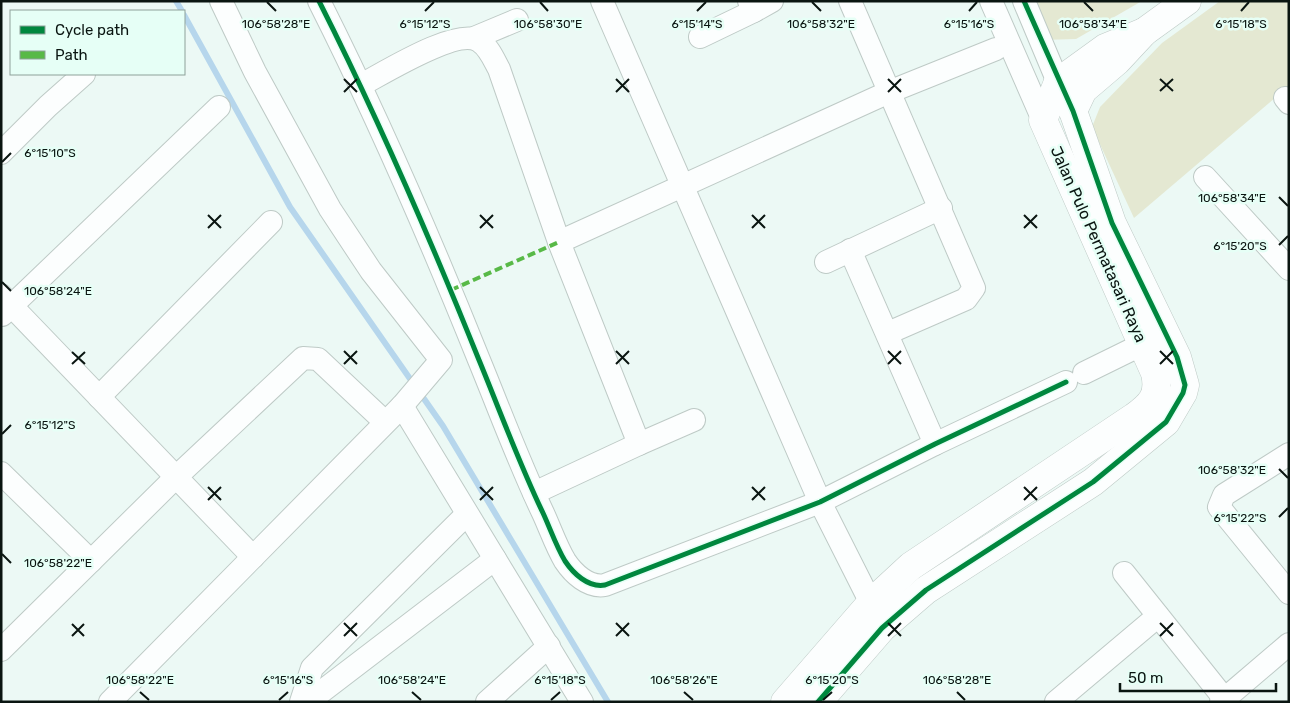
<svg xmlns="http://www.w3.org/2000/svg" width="1290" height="703" viewBox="0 0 1290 703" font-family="Rubik,sans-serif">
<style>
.green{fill:#e4e8d2}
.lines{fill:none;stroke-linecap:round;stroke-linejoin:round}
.stream{stroke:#b6d6ec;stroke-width:6}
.minor-casing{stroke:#becac6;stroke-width:24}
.tertiary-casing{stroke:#becac6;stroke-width:29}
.minor{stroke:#fcfefe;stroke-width:22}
.tertiary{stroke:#fcfefe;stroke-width:28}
.quiet{stroke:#58b947;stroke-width:4;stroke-dasharray:8 4;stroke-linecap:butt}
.cycleway-casing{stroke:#e6fff6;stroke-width:8}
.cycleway{stroke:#00873e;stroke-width:5}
.ticks{fill:none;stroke:#0a1511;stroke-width:2}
.labels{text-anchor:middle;stroke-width:5;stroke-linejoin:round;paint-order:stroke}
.street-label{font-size:16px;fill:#0a1511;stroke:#e6fff6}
.ticks-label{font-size:12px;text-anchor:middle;fill:#0a1511;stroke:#e6fff6;stroke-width:5;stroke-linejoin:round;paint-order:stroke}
</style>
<rect width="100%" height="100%" fill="#ecf9f5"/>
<g class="green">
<path d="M1025 1H1142L1076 39 1043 40Z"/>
<path d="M1220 1H1289V86L1134 218 1092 127 1100 107 1162 43Z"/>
</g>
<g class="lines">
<g class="stream">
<path d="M176 1 182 11"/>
<path d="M184 15 290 207 443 426 608 702"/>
</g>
<g class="minor-casing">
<g id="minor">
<path d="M319 1C378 118 430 238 479 360 500 411 519 463 543 513 550 528 556 546 565 561 573 573 588 588 605 585L820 502 935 444 1066 382"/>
<path d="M602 1 820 502 871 603"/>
<path d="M749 1 754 11 772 1"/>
<path d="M850 1 974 288 966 299 888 333"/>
<path d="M991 1 1043 120"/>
<path d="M1024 1 1058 82"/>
<path d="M700 37 754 11"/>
<path d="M474 38 517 20"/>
<path d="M361 85C384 73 457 27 479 41 489 47 494 60 499 69L559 242 639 444 534 493"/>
<path d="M1285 98 1289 103"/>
<path d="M1 153 48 106 84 74"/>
<path d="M1205 177 1289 269"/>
<path d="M559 242 889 92 996 49"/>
<path d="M850 250 935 444"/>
<path d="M826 262 941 208"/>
<path d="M1 295 253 557"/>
<path d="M2 315 219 107"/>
<path d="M1084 373 1143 344"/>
<path d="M99 397 271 222"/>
<path d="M402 406 582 702"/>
<path d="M639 444 694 420"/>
<path d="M1289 454 1224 495 1219 507 1289 593"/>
<path d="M1 473 91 561"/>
<path d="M1124 573 1227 702"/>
<path d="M1 650 175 478 303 358 318 359 385 422"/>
<path d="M110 702 402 406 441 360 371 271 330 209 255 72 221 1"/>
<path d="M301 702 312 668 466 515"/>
<path d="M308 702 495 559"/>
<path d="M487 702 549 646"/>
<path d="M1056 702 1158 616"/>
<path d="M1221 702 1289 644"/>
</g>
</g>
<g class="tertiary-casing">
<g id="tertiary">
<path d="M1073 111 1083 90 1117 61 1144 32 1187 1"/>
<path d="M785 702 871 603 911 566 1134 417C1152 404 1160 395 1155 373L1043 120 1058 82 1105 48 1144 32"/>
<path d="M818 702 882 628 926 590 1093 482 1166 422 1183 393 1185 385 1177 357 1112 223 1073 111 1058 82"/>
</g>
</g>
<use href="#minor" class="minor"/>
<use href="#tertiary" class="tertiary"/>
<path class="quiet" d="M451 290 559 242"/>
<g class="cycleway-casing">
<g id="cycleway">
<path d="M319 1C378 118 430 238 479 360 500 411 519 463 543 513 550 528 556 546 565 561 573 573 588 588 605 585L820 502 935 444 1066 382"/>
<path d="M818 702 882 628 926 590 1093 482 1166 422 1183 393 1185 385 1177 357 1112 223 1073 111 1024 1"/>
</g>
</g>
<use href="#cycleway" class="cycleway"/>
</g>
<path class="ticks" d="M267 2 276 11M540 2 548 11M812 2 821 11M1084 2 1093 11M425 11 434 2M697 11 706 2M969 11 977 2M1241 11 1249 2M344 79 357 92M616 79 629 92M888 79 901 92M1160 79 1173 91M1160 91 1173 79M344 92 357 79M616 92 629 79M888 92 901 79M2 162 11 153M1279 197 1288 206M208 215 221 228M480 215 493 228M752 215 765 228M1024 215 1037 228M208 228 221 215M480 228 493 215M752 228 765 215M1024 228 1037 215M1279 245 1288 236M2 282 11 291M344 351 357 364M616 351 629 364M888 351 901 364M1160 351 1173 364M72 352 85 364M72 364 85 352M344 364 357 351M616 364 629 351M888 364 901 351M1160 364 1173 351M2 434 11 425M1279 469 1288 478M208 487 221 500M480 487 493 500M752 487 765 500M1024 487 1037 500M208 500 221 487M480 500 493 487M752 500 765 487M1024 500 1037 487M1279 517 1288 508M2 554 11 563M344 623 357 636M616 623 629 636M888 623 901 636M1160 623 1173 636M72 624 84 636M72 636 84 624M344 636 357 623M616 636 629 623M888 636 901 623M1160 636 1173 623M140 692 149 700M412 692 421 700M684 692 693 700M957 692 965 700M279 700 288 692M551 700 560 692M823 700 832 692"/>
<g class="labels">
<g class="street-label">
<text transform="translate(1099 244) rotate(66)" y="6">Jalan Pulo Permatasari Raya</text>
</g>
</g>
<g class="ticks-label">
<text x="276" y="28">106°58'28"E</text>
<text x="548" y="28">106°58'30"E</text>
<text x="697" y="28">6°15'14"S</text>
<text x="821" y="28">106°58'32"E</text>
<text x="969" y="28">6°15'16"S</text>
<text x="1093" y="28">106°58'34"E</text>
<text x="1241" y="28">6°15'18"S</text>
<text x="425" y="28">6°15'12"S</text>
<text x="50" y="157">6°15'10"S</text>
<text x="1232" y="202">106°58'34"E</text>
<text x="1240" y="250">6°15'20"S</text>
<text x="58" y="295">106°58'24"E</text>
<text x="50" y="429">6°15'12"S</text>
<text x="1232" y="474">106°58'32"E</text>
<text x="1240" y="522">6°15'22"S</text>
<text x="58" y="567">106°58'22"E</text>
<text x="288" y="684">6°15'16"S</text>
<text x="832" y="684">6°15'20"S</text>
<text x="140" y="684">106°58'22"E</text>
<text x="412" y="684">106°58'24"E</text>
<text x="560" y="684">6°15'18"S</text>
<text x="684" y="684">106°58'26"E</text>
<text x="957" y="684">106°58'28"E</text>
</g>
<rect width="1290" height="703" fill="none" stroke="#0a1511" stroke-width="5"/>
<rect x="10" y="10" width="175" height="65" fill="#e6fff6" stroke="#8ea19a"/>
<rect x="20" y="26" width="25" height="8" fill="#00873e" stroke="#8ea19a"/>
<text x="55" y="35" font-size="15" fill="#0a1511">Cycle path</text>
<rect x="20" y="51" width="25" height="8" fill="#58b947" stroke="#8ea19a"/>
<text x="55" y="60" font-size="15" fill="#0a1511">Path</text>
<path d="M1120 683v8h156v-8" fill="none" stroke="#0a1511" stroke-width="2.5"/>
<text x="1128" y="683" font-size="15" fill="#0a1511" stroke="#e6fff6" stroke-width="4" paint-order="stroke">50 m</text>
</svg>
